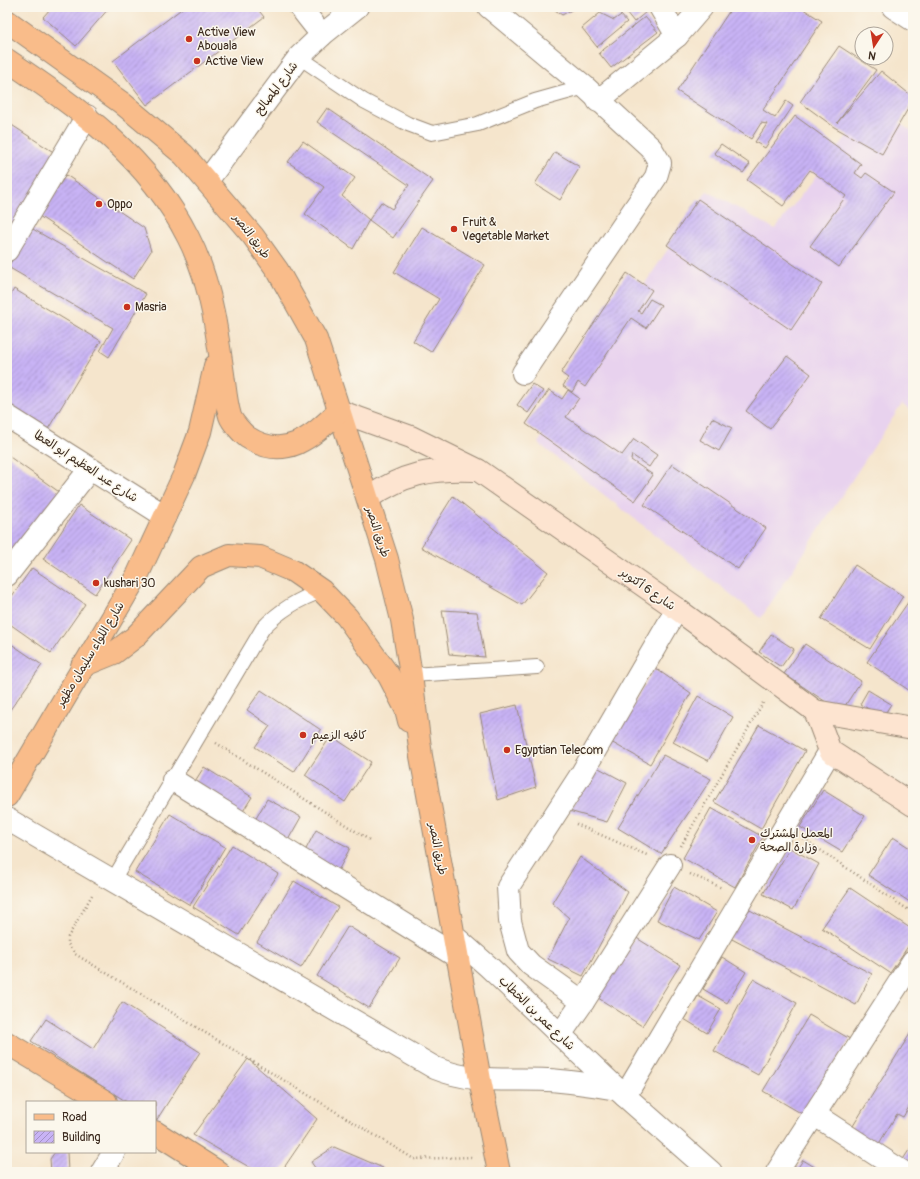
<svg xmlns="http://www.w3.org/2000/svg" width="920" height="1179" viewBox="0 0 920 1179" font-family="Pangolin,'Playpen Sans Arabic',sans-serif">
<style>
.built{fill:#e8d2ee}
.building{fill:url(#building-hatch)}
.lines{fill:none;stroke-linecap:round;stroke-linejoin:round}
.lane-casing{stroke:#988875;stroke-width:16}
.street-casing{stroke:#988875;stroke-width:24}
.secondary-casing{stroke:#988875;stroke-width:24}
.primary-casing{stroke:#988875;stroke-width:24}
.path{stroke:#988875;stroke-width:2.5;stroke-dasharray:1 3;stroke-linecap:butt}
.lane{stroke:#fff;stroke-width:14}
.street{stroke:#fff;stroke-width:22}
.secondary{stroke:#fde4d0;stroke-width:22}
.primary{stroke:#f9bc8a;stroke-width:22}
.poi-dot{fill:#c8321e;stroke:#fbf7ec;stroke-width:1.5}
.labels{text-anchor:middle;stroke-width:3;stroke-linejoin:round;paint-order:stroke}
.poi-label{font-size:12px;fill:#3b2a1e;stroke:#fbf7ec;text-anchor:start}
.street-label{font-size:12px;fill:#3b2a1e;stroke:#fbf7ec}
</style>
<defs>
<pattern id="building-hatch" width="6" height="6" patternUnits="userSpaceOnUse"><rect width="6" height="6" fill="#c8b3f5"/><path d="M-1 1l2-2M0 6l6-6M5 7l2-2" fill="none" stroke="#a492c6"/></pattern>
</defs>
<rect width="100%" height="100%" fill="#fbf7ec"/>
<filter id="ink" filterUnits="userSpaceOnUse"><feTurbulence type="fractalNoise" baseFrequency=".025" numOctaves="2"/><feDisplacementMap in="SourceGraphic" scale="8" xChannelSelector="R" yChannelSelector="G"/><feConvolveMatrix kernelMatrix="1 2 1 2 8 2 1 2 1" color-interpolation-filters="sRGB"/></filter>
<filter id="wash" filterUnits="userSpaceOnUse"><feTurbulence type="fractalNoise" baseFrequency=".012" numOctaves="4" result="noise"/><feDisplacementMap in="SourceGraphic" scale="16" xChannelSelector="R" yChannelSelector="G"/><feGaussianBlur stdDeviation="0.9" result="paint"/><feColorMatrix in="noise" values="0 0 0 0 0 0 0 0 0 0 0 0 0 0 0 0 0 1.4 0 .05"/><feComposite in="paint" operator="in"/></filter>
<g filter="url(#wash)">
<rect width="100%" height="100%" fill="#f5e5cc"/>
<path class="built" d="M871 105 913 132V413L902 404 761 618 538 443 707 191 775 229Z"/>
<g id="blocks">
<g class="building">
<path d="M52 7H110L76 46 43 17Z"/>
<path d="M184 7H256L264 17 147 105 113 61Z"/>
<path d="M551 7H577L562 15Z"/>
<path d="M622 7H652L634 22Z"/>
<path d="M732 7H800L822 21 763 110 775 118 786 101 793 106 765 148 755 142 767 124 761 123 751 139 677 91Z"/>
<path d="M600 13 614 20 621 15 627 22 597 47 582 28Z"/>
<path d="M645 17 658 32 611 68 599 53Z"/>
<path d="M839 46 876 70 837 123 881 71 913 97V100L882 154 834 127 800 102Z"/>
<path d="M327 108 433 181 393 238 369 220 381 202 392 209 409 185 317 122Z"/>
<path d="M795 116 861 164 855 173 862 178 866 173 894 192 839 267 810 246 846 196 810 170 783 206 747 180Z"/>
<path d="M7 122 58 155 13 224 7 220Z"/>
<path d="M303 141 355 178 342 196 369 220 353 249 305 214 324 187 288 162Z"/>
<path d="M721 144 750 164 743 173 714 153Z"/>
<path d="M555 152 580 167 560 200 535 184Z"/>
<path d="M66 175 144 228 151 251 133 279 39 216Z"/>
<path d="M698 199 822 284 791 330 667 245Z"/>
<path d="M422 227 485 265 431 352 413 341 439 299 394 272Z"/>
<path d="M31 228 146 294 109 357 100 351 113 328 8 267Z"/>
<path d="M627 273 652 290 638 311 641 313 650 299 661 305 646 328 631 318 585 387 578 382 572 392 563 386 568 378 561 373Z"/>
<path d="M14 289 101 341 45 434 7 411V301Z"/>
<path d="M787 356 811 374 770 429 746 411Z"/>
<path d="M532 384 543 391 528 413 517 405Z"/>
<path d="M549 390 562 399 568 390 579 398 566 417 622 455 634 439 657 455 649 467 632 455 631 460 653 475 635 501 526 424Z"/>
<path d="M712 418 732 428 719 451 700 440Z"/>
<path d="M7 455 62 494 17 557 7 549Z"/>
<path d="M672 464 766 528 738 569 644 505Z"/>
<path d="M453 496 548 572 522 605 421 547Z"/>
<path d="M79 505 131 540 95 594 43 559Z"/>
<path d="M855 565 903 596 870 649 821 619Z"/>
<path d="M32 568 85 604 51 653 7 622V603Z"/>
<path d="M913 595V693L867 662Z"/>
<path d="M442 610 477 612 485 657 449 654Z"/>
<path d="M771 634 794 649 781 667 759 652Z"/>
<path d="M7 641 42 665 7 714Z"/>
<path d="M805 644 861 681 841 712 784 674Z"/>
<path d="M655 668 691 693 650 764 611 742Z"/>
<path d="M261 690 321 730 294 772 255 747 270 726 247 710Z"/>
<path d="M868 690 891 704 883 717 860 704Z"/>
<path d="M698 696 733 717 708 761 673 742Z"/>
<path d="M517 705 536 787 498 800 480 714Z"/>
<path d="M759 725 805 751 761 829 714 802Z"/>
<path d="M331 736 371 762 345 802 305 775Z"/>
<path d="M663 755 711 779 661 854 618 828Z"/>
<path d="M595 766 627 783 607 822 569 811Z"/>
<path d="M204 767 252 797 240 816 192 786Z"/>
<path d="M823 790 865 816 842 852 800 827Z"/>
<path d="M267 799 301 817 288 840 254 822Z"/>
<path d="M711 808 763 837 735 887 683 858Z"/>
<path d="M170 814 225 847 190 905 135 872Z"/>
<path d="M316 830 350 848 338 871 304 853Z"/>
<path d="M893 837 913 850V904L868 875Z"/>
<path d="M232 845 278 874 239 935 193 907Z"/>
<path d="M790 848 819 864 793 910 763 894Z"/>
<path d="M580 857 628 892 583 976 548 959 569 918 552 903Z"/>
<path d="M294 881 338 907 301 968 257 942Z"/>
<path d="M674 887 717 912 699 940 657 920Z"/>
<path d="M850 888 913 930V939L890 973 822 928Z"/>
<path d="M746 908 872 974 856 1005 730 938Z"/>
<path d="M348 926 400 958 369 1008 317 976Z"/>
<path d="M635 937 680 965 642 1026 595 996Z"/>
<path d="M722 957 746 972 727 1003 703 989Z"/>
<path d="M753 979 797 1003 758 1075 714 1051Z"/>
<path d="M698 996 721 1009 707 1033 684 1019Z"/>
<path d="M122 1002 200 1052 156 1121 155 1102H127L31 1041 46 1019 93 1049Z"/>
<path d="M809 1015 850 1039 804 1115 763 1091Z"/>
<path d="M913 1029V1100L903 1117 897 1114 875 1150 848 1134Z"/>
<path d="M248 1059 317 1119 281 1172H258L193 1135Z"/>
<path d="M913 1144V1172L900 1164Z"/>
<path d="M334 1147 383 1168 385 1172H318L311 1162Z"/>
<path d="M55 1152H67L68 1172H51L50 1159Z"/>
<path d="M803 1160 823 1172H795Z"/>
</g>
</g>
</g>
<g filter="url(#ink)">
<use href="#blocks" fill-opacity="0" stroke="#988875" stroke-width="1"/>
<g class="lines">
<g class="lane-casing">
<g id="lane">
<path d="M299 57 364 101 408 124 432 133 478 124 535 101 585 87"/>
<path d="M411 675 537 667"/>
<path d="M113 880 263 628C280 610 298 599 322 591"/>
</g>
</g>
<g class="street-casing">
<g id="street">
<path d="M300 7 322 35"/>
<path d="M489 7 585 87 651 148 660 163 656 177 523 373"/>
<path d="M660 7 677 36"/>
<path d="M893 7 913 20"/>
<path d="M598 101 677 36 702 7"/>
<path d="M207 181 299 57 322 35 357 7"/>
<path d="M7 250 87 116"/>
<path d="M7 416 165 516"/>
<path d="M7 575 90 469"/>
<path d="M173 780 459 958"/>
<path d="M7 819 435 1068C474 1084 507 1078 547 1080 571 1081 594 1085 617 1089"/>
<path d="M455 937 489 967 617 1089 711 1172"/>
<path d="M583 1002 531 965 518 951 510 921 508 887 582 773 677 609"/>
<path d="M560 1035 583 1002 670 865"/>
<path d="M625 1096 830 751"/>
<path d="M815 1115 903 1172"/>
<path d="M102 1172 114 1152"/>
<path d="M777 1172 913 961"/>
</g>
</g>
<g class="secondary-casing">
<g id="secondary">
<path d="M339 411 411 437 478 470 677 609 815 711 913 728"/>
<path d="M368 498C403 474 431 468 474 470"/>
<path d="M815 711 830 751 913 805"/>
</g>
</g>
<g class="primary-casing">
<g id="primary">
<path d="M7 21 122 103 184 155 253 236 278 271 316 339 387 559 402 620 411 675 421 756 480 1080 499 1172"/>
<path d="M7 60C80 109 148 157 188 237 200 260 208 287 213 312 217 332 220 354 223 374 225 388 226 403 230 416 232 422 242 433 247 437 285 462 312 437 339 411"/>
<path d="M82 666 114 653 135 637 201 567 229 555 260 557 293 571 322 591 347 617 389 676 406 709 409 721"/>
<path d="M7 796 138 574 184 475 200 432 215 366"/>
<path d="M7 1043 106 1102"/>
<path d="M155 1132 218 1172"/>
</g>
</g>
<g class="path">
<path d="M216 743 371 841"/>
<path d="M576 824 649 856"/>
<path d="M804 839 913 913"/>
<path d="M681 846 764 701"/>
<path d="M690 874 722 888"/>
<path d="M92 895 68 937V944L75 954 414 1159 472 1157"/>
</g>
<use href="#lane" class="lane"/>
<use href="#street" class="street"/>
<use href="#secondary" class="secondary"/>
<use href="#primary" class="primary"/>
</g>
</g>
<g class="poi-dot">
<circle cx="189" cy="39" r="4"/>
<circle cx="197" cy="61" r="4"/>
<circle cx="99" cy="204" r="4"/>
<circle cx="454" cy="229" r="4"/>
<circle cx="127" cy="307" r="4"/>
<circle cx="96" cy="583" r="4"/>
<circle cx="303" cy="735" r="4"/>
<circle cx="507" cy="750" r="4"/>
<circle cx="752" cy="840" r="4"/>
</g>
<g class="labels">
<g class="poi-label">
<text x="197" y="36">Active View<tspan x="197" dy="14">Abouala</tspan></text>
<text x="205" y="65">Active View</text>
<text x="107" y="208">Oppo</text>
<text x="462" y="226">Fruit &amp;<tspan x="462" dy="14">Vegetable Market</tspan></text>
<text x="135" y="311">Masria</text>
<text x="104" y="587">kushari 30</text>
<text x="311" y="739">كافيه الزعيم</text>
<text x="515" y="754">Egyptian Telecom</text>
<text x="760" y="837">المعمل المشترك<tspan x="760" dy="14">وزارة الصحة</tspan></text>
</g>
<g class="street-label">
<text transform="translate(276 88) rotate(-53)" y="4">شارع المصالح</text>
<text transform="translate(252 236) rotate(53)" y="4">طريق النصر</text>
<text transform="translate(86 466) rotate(33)" y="4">شارع عبد العظيم ابو العطا</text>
<text transform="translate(378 532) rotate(72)" y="4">طريق النصر</text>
<text transform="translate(648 589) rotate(35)" y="4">شارع 6 أكتوبر</text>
<text transform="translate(90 654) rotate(-59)" y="4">شارع اللواء سليمان مظهر</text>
<text transform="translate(438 849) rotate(79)" y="4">طريق النصر</text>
<text transform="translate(537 1013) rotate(44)" y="4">شارع عمر بن الخطاب</text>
</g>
</g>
<rect width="920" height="1179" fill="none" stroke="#fbf7ec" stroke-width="24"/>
<rect x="26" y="1101" width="130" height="52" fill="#fbf7ec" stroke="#aea59a"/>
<rect x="34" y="1114" width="20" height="6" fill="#f9bc8a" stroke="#aea59a"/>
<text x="62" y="1121" font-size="12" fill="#3b2a1e">Road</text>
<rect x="34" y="1131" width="20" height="12" fill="url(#building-hatch)" stroke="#aea59a"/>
<text x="62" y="1141" font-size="12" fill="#3b2a1e">Building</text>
<g transform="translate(874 46) rotate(192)"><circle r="19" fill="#fbf7ec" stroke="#aea59a"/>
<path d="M0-3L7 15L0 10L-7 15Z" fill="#c8321e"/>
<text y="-6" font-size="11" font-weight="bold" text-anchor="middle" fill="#3b2a1e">N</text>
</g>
</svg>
